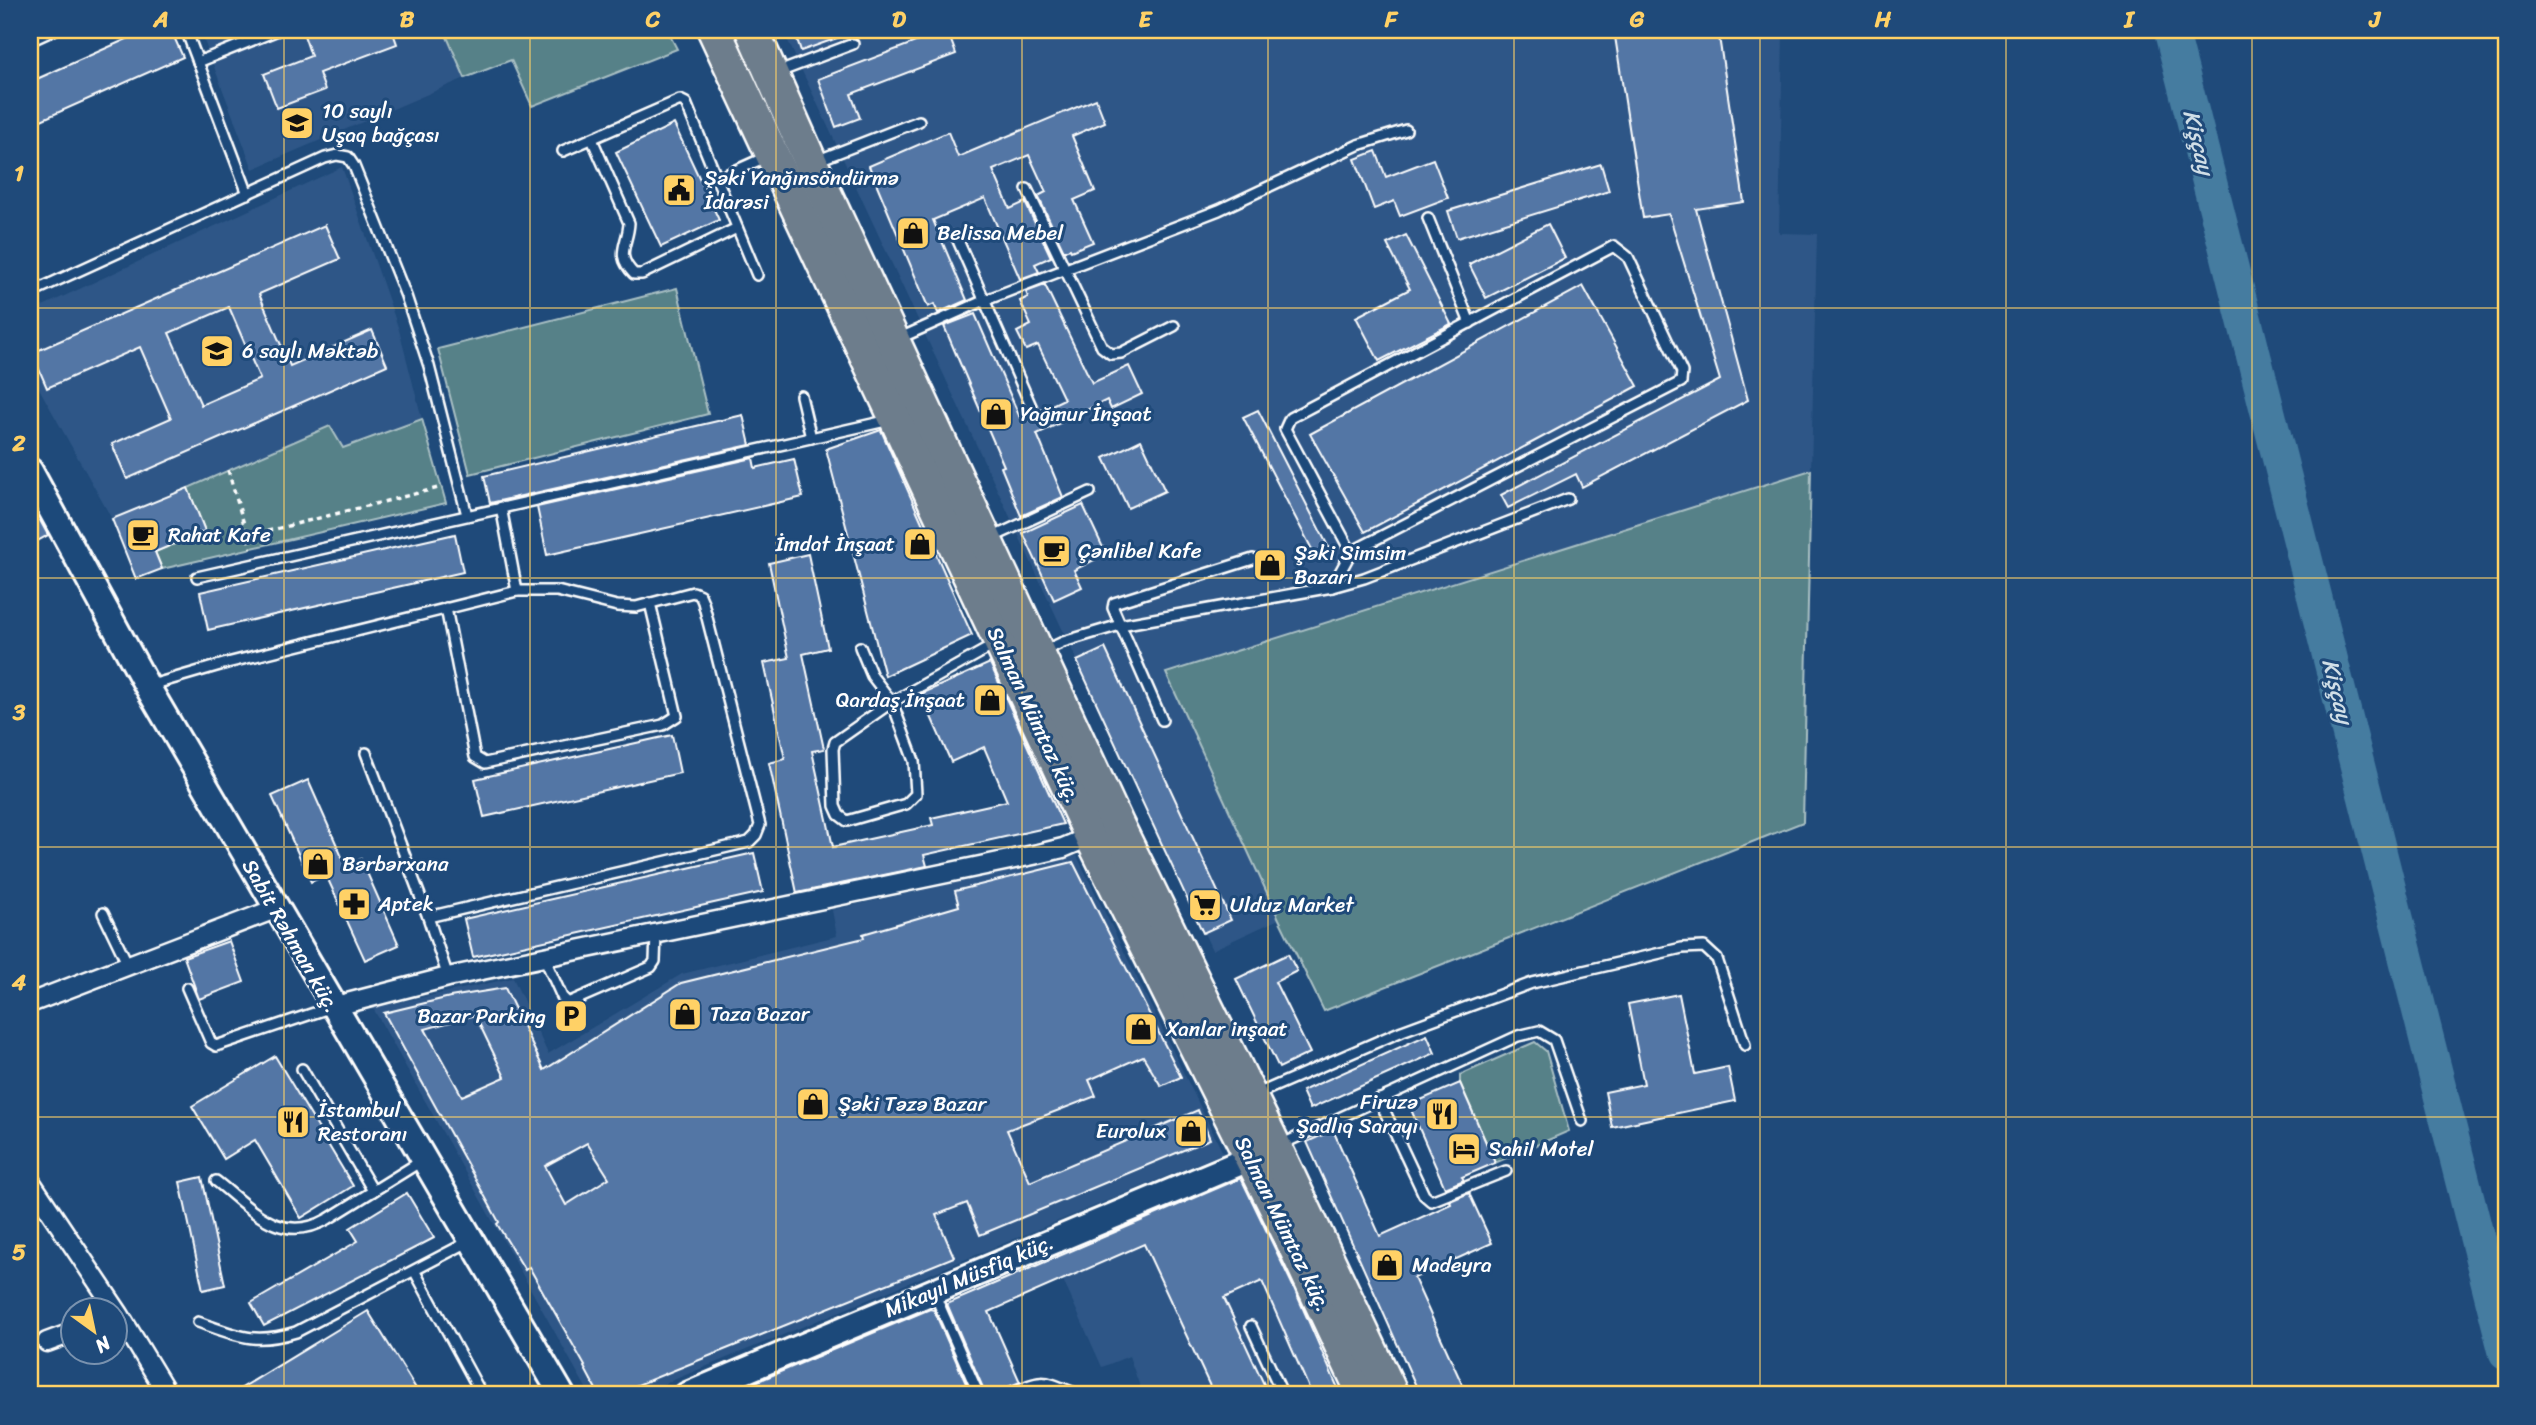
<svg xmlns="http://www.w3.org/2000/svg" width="2536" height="1425" viewBox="0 0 2536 1425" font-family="Sriracha,sans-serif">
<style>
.built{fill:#2f5787}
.green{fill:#568188;stroke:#aac0c4;stroke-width:2}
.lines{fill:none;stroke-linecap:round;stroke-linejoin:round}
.river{stroke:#447ba0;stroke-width:35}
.building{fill:#5376a5;stroke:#fff;stroke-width:2;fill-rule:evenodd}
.lane-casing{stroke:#fff;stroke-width:14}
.street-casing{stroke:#fff;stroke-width:23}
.secondary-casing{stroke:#fff;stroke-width:30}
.highway-casing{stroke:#fff;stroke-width:37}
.path{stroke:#fff;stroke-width:3.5;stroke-dasharray:5 5;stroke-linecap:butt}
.lane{stroke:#1f4a7a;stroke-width:9}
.street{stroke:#1f4a7a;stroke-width:18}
.secondary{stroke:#1f4a7a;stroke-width:24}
.highway{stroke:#6d7d8c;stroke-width:32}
.grid{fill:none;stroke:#ffd166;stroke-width:2;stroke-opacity:0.55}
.labels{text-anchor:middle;stroke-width:6;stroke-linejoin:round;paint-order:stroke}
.poi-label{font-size:21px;fill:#fff;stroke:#1f4a7a;text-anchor:start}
.street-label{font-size:21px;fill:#fff;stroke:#1f4a7a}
.water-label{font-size:23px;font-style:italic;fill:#d0dee7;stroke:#1f4a7a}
.neatline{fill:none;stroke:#ffd166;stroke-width:2.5}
.grid-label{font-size:23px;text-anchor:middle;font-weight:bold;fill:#ffd166}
</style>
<rect width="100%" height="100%" fill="#1f4a7a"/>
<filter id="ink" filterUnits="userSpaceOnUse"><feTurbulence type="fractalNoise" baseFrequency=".0143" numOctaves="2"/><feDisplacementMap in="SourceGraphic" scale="14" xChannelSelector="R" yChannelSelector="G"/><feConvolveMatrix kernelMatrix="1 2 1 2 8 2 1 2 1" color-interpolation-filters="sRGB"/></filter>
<g filter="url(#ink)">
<g class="built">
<path d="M200 30H444L465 78 253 169Z"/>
<path d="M783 30H1783L1779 233 1817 234 1811 470 1166 673 1279 919 1212 950Z"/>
<path d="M342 167 399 330 422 419 343 448 329 426 112 519 30 372V312Z"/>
<path d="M1077 856 1223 1153 637 1395H590L373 1008 513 978 548 1054 682 974 837 936 832 910Z"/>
<path d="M1229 1206 1312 1395H1143L1129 1356 1102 1367 1063 1280Z"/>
</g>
<g class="green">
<path d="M444 30H667L677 49 532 106 511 60 465 78Z"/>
<path d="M677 288 708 414 470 474 438 349Z"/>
<path d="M422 419 446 503 162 569 155 552 205 531 188 488 330 426 343 448Z"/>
<path d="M1811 470 1803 822 1324 1011 1279 919 1166 673Z"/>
<path d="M1535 1042 1546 1051 1569 1131 1495 1163 1460 1083V1075Z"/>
</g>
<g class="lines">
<path class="river" d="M2171 30 2506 1352"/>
</g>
<g class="building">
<path d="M147 30H171L183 57 30 125V82Z"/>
<path d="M317 30H392L397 44 319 73 325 90 277 108 264 74 311 56 304 35Z"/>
<path d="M794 30H854V32L801 51Z"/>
<path d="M947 30 956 54 851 94 860 118 836 127 818 79Z"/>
<path d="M1614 30H1718L1744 202 1696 209 1748 400 1582 487 1576 474 1508 508 1501 495 1720 380 1669 214 1643 218Z"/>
<path d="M1096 99 1105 122 1072 136 1095 191 1074 200 1093 242 1071 251 1070 249 1064 251 1038 196 1046 192 1029 155 993 170 1010 209 1025 202 1051 257 1035 264 1039 272 1020 279 985 198 933 220 967 300 938 313 934 304 928 307 869 166 948 132 958 157Z"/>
<path d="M674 124 719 220 661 247 616 152Z"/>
<path d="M1376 151 1386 177 1433 159 1448 198 1400 216 1394 201 1374 209 1355 159Z"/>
<path d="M1601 164 1609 191 1457 238 1448 211Z"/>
<path d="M1548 224 1565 258 1486 298 1469 264Z"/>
<path d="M325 225 340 259 259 294 290 366 372 330 387 365 127 479 112 444 171 418 140 347 47 388 32 353ZM229 307 260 379 201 405 169 333Z"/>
<path d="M1406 235 1451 324 1379 361 1356 317 1410 289 1387 244Z"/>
<path d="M1045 285 1092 383 1129 366 1142 394 1111 409 1107 400 1037 434 1063 497 1021 516 1001 467 1004 466 944 326 975 314 1021 420 1028 417 1031 421 1037 422 1042 416 1041 410 1064 399 1038 345 1026 350 1017 332 1031 325 1020 301 1028 297 1026 292Z"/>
<path d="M1583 286 1638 386 1365 532 1310 434Z"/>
<path d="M1258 410 1331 552 1317 559 1243 417Z"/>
<path d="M743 415 750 445 490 503 484 476Z"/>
<path d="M881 430 972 635 885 676 826 449Z"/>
<path d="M1141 440 1165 491 1128 508 1104 458Z"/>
<path d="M753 458 755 468 794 459 803 497 547 555 537 507Z"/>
<path d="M188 488 205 531 155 552 162 569 136 579 112 519Z"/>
<path d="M30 502 48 535 30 545Z"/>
<path d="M1083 505 1106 554 1074 570 1082 587 1054 600 1023 533Z"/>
<path d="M455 534 463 572 208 630 200 592Z"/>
<path d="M808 554 828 648 803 654 824 749 812 751 833 847 933 825 931 818 1007 801 984 747 951 762 921 694 990 663 1063 824 924 855 927 866 797 893 769 763 785 759 764 663 789 658 769 563Z"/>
<path d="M1105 648 1231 920 1203 933 1077 661Z"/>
<path d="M672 735 680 773 484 817 475 779Z"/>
<path d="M308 780 346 866 361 859 399 945 365 960 326 875 311 882 272 796Z"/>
<path d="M754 853 763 892 473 957 464 919Z"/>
<path d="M1073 862 1181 1077 1161 1086 1143 1056 1089 1080 1096 1096 1007 1130 1030 1182 1198 1110 1210 1139 980 1235 967 1203 936 1215 954 1257 613 1395H599L584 1367 585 1366 529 1267 525 1270 497 1224 499 1222 384 1013 450 997 505 988 544 1070 681 983 864 938 863 934 959 906 955 891ZM475 1015 505 1077 462 1096 425 1029ZM587 1143 609 1178 566 1205 545 1166Z"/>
<path d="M229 941 244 982 199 999 184 957Z"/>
<path d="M1288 954 1297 971 1275 982 1310 1053 1279 1068 1236 979Z"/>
<path d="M1679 994 1695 1074 1728 1067 1735 1101 1612 1127 1605 1092 1644 1084 1628 1004Z"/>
<path d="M1427 1035 1435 1053 1310 1109 1302 1091Z"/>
<path d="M275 1056 353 1186 301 1218 255 1140 224 1159 192 1106Z"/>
<path d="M1460 1083 1495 1163 1462 1177 1464 1180 1445 1188 1409 1105Z"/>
<path d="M1333 1130 1380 1236 1451 1204 1450 1201 1469 1193 1492 1243 1414 1278 1467 1395H1420L1307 1142Z"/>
<path d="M202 1177 225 1285 203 1290 180 1182Z"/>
<path d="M1241 1178 1294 1288 1341 1395H1312L1262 1281 1224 1298 1269 1395H1214L1144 1244 989 1312 1020 1382 1003 1389 999 1395H986L947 1304Z"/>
<path d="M407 1193 434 1238 264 1326 251 1303 358 1241 350 1228Z"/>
<path d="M930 1309 934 1310 971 1395H725Z"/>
<path d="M368 1311 420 1395H230Z"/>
</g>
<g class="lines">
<g class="lane-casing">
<g id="lane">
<path d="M186 30 248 194"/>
<path d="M30 41 54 30"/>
<path d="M198 62 278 30"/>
<path d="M776 73 853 44"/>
<path d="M592 139 629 223C628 245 614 254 634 274H642L737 228"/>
<path d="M563 151 680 100 686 103 717 179 768 156"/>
<path d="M816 161 919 121"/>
<path d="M717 179 757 275"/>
<path d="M1027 189 1102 347 1111 354 1121 353 1174 326"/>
<path d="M1428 218 1470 323"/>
<path d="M956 236 1035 415"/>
<path d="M30 293 325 158 337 155 348 157 354 166 406 296 429 366 467 515"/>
<path d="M900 338 983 301 1219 210 1358 145 1406 130"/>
<path d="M801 396 811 438"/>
<path d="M501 507 517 591"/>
<path d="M991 538 1090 492"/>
<path d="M197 577 890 420"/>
<path d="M1332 587 1351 552 1285 429 1290 418 1614 246 1628 257 1682 372 1681 382 1351 552"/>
<path d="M446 608 475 757 485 763 663 725 677 716 650 603"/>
<path d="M860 647 872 676 892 702 996 644"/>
<path d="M1044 651 1063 642 1120 625 1332 587 1364 578 1568 499"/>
<path d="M148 686 227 663 517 591H557L617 606 636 607 693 592 700 595 703 602 760 825 756 835 749 842 428 917 448 977"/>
<path d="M892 702 914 761 916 794 906 804 847 821 839 815 835 806 833 749 835 742Z"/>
<path d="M1162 720 1113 608 1114 603 1253 559"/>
<path d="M366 753 428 917"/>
<path d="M103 913 128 965"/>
<path d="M544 957 562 997 568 1003 651 967 655 961 656 934"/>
<path d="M187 988 211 1043 216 1046 332 1007"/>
<path d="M302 1069 373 1191"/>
<path d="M1255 1095 1402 1031 1532 983 1682 948 1704 947 1717 959 1745 1045"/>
<path d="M1379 1099 1424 1195 1431 1201 1506 1171"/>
<path d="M1280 1145 1518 1036 1539 1031 1554 1040 1582 1121"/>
<path d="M216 1181C252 1209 280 1246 328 1219L423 1160"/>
<path d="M415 1272 482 1395"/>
<path d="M934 1293 979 1395"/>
<path d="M198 1322C238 1336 254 1345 296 1332L470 1241"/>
<path d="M1251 1326 1283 1395"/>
<path d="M1006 1395C1045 1378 1040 1379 1079 1395"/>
</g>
</g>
<g class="street-casing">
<g id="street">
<path d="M30 1003 275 909"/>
<path d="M332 1007 448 977 1038 854 1063 848 1091 836"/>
<path d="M30 1181 119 1314 168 1395"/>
<path d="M47 1342 74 1332"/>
</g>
</g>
<g class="secondary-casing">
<g id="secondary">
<path d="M30 471 147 686 562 1395"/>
<path d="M687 1395 1251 1158"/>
</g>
</g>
<g class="highway-casing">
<g id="highway">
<path d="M714 30 1091 836 1289 1234 1364 1395"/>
<path d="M752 30 811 163 1117 824 1275 1147 1392 1395"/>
</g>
</g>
<g class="path">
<path d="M228 470 251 548"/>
<path d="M248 536 442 487"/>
</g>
<use href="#lane" class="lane"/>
<use href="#street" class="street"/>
<use href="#secondary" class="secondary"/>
<use href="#highway" class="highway"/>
</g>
</g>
<path class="grid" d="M284 30V1395M530 30V1395M776 30V1395M1022 30V1395M1268 30V1395M1514 30V1395M1760 30V1395M2006 30V1395M2252 30V1395M30 308H2506M30 578H2506M30 847H2506M30 1117H2506"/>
<defs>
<g id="school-square" transform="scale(1.75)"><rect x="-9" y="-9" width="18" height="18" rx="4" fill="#ffd166" stroke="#1f4a7a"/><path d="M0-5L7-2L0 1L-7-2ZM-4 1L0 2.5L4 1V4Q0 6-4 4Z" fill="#111"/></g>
<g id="civic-square" transform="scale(1.75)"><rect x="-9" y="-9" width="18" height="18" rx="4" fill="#ffd166" stroke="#1f4a7a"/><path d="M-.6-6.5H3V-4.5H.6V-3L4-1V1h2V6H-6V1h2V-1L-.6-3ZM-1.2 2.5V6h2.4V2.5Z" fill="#111"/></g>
<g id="shop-square" transform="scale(1.75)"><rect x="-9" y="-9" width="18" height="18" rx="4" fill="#ffd166" stroke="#1f4a7a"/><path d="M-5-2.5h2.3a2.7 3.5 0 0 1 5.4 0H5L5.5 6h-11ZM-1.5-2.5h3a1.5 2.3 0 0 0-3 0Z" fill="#111"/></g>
<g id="cafe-square" transform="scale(1.75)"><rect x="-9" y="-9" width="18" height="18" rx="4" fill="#ffd166" stroke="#1f4a7a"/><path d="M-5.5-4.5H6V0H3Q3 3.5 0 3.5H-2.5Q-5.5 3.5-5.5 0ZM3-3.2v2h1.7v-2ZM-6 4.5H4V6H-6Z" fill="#111"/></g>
<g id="pharmacy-square" transform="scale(1.75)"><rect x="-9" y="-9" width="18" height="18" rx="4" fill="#ffd166" stroke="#1f4a7a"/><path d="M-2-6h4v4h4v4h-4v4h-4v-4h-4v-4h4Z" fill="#111"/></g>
<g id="supermarket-square" transform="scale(1.75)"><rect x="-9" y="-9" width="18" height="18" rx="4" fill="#ffd166" stroke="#1f4a7a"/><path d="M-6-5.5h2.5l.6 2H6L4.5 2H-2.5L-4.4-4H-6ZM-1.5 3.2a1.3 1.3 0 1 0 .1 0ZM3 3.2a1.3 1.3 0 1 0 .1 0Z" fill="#111"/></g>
<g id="parking-square" transform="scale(1.75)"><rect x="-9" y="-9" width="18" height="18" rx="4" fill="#ffd166" stroke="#1f4a7a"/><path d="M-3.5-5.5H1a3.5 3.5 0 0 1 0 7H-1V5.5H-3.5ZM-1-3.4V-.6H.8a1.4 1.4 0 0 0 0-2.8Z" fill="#111"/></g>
<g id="restaurant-square" transform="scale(1.75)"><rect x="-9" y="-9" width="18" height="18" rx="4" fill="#ffd166" stroke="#1f4a7a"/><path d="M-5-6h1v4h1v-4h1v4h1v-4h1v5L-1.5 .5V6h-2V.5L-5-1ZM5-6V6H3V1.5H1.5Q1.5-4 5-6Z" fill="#111"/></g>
<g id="hotel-square" transform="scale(1.75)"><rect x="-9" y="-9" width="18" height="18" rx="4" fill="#ffd166" stroke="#1f4a7a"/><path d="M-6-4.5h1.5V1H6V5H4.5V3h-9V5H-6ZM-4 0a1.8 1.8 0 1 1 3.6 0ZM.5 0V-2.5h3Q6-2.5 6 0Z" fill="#111"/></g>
</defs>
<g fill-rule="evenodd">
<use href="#school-square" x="297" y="123"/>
<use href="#civic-square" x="679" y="190"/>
<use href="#shop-square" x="913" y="233"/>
<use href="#school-square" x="217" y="351"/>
<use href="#shop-square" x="996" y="414"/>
<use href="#cafe-square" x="143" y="535"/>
<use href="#shop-square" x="920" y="544"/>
<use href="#cafe-square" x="1054" y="551"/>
<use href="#shop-square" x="1270" y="565"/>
<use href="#shop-square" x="990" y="700"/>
<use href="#shop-square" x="318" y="864"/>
<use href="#pharmacy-square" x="354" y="904"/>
<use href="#supermarket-square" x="1205" y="905"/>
<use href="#shop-square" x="685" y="1014"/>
<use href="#parking-square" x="571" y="1016"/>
<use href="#shop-square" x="1141" y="1029"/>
<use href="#shop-square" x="813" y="1104"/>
<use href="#restaurant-square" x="1442" y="1114"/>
<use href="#restaurant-square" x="293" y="1122"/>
<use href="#shop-square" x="1191" y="1131"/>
<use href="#hotel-square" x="1464" y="1149"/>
<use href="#shop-square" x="1387" y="1265"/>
</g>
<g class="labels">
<g class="poi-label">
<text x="322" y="118">10 saylı<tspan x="322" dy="24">Uşaq bağçası</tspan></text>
<text x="704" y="185">Şəki Yanğınsöndürmə<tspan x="704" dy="24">İdarəsi</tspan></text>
<text x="937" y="240">Belissa Mebel</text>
<text x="242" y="358">6 saylı Məktəb</text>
<text x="1020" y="421">Yağmur İnşaat</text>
<text x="168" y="542">Rahat Kafe</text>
<text x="895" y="551" text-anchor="end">İmdat İnşaat</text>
<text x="1078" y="558">Çənlibel Kafe</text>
<text x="1294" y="560">Şəki Simsim<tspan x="1294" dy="24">Bazarı</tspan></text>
<text x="965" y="707" text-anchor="end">Qardaş İnşaat</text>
<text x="342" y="871">Bərbərxana</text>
<text x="378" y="911">Aptek</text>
<text x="1230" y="912">Ulduz Market</text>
<text x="710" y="1021">Taza Bazar</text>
<text x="546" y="1023" text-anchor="end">Bazar Parking</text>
<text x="1166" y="1036">Xanlar inşaat</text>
<text x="1418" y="1109" text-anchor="end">Firuzə<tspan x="1418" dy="24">Şadlıq Sarayı</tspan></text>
<text x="838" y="1111">Şəki Təzə Bazar</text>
<text x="318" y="1117">İstambul<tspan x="318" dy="24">Restoranı</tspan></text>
<text x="1166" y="1138" text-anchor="end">Eurolux</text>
<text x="1488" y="1156">Sahil Motel</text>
<text x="1412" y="1272">Madeyra</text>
</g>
<g class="street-label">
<text transform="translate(1034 715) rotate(65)" y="7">Salman Mümtaz küç.</text>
<text transform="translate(291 936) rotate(60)" y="7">Sabit Rəhman küç.</text>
<text transform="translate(1283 1224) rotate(64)" y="7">Salman Mümtaz küç.</text>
<text transform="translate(969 1276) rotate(-23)" y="7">Mikayıl Müsfiq küç.</text>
</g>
<g class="water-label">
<text transform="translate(2199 142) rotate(76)" y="8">Kişçay</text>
<text transform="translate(2338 691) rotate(76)" y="8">Kişçay</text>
</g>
</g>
<rect width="2536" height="1425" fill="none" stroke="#1f4a7a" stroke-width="77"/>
<g transform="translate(94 1331) rotate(147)"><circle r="33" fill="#1f4a7a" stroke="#7992af" stroke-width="2"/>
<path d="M0-5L12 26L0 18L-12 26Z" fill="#ffd166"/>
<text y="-10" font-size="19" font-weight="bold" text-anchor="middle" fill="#ffffff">N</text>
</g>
<rect x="38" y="38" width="2460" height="1348" class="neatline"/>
<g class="grid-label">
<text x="161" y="27">A</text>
<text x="407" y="27">B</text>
<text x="653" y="27">C</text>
<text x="899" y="27">D</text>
<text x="1145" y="27">E</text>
<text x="1391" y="27">F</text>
<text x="1637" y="27">G</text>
<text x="1883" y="27">H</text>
<text x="2129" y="27">I</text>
<text x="2375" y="27">J</text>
<text x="19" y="181">1</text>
<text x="19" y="451">2</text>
<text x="19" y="720">3</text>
<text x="19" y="990">4</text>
<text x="19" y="1260">5</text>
</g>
</svg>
